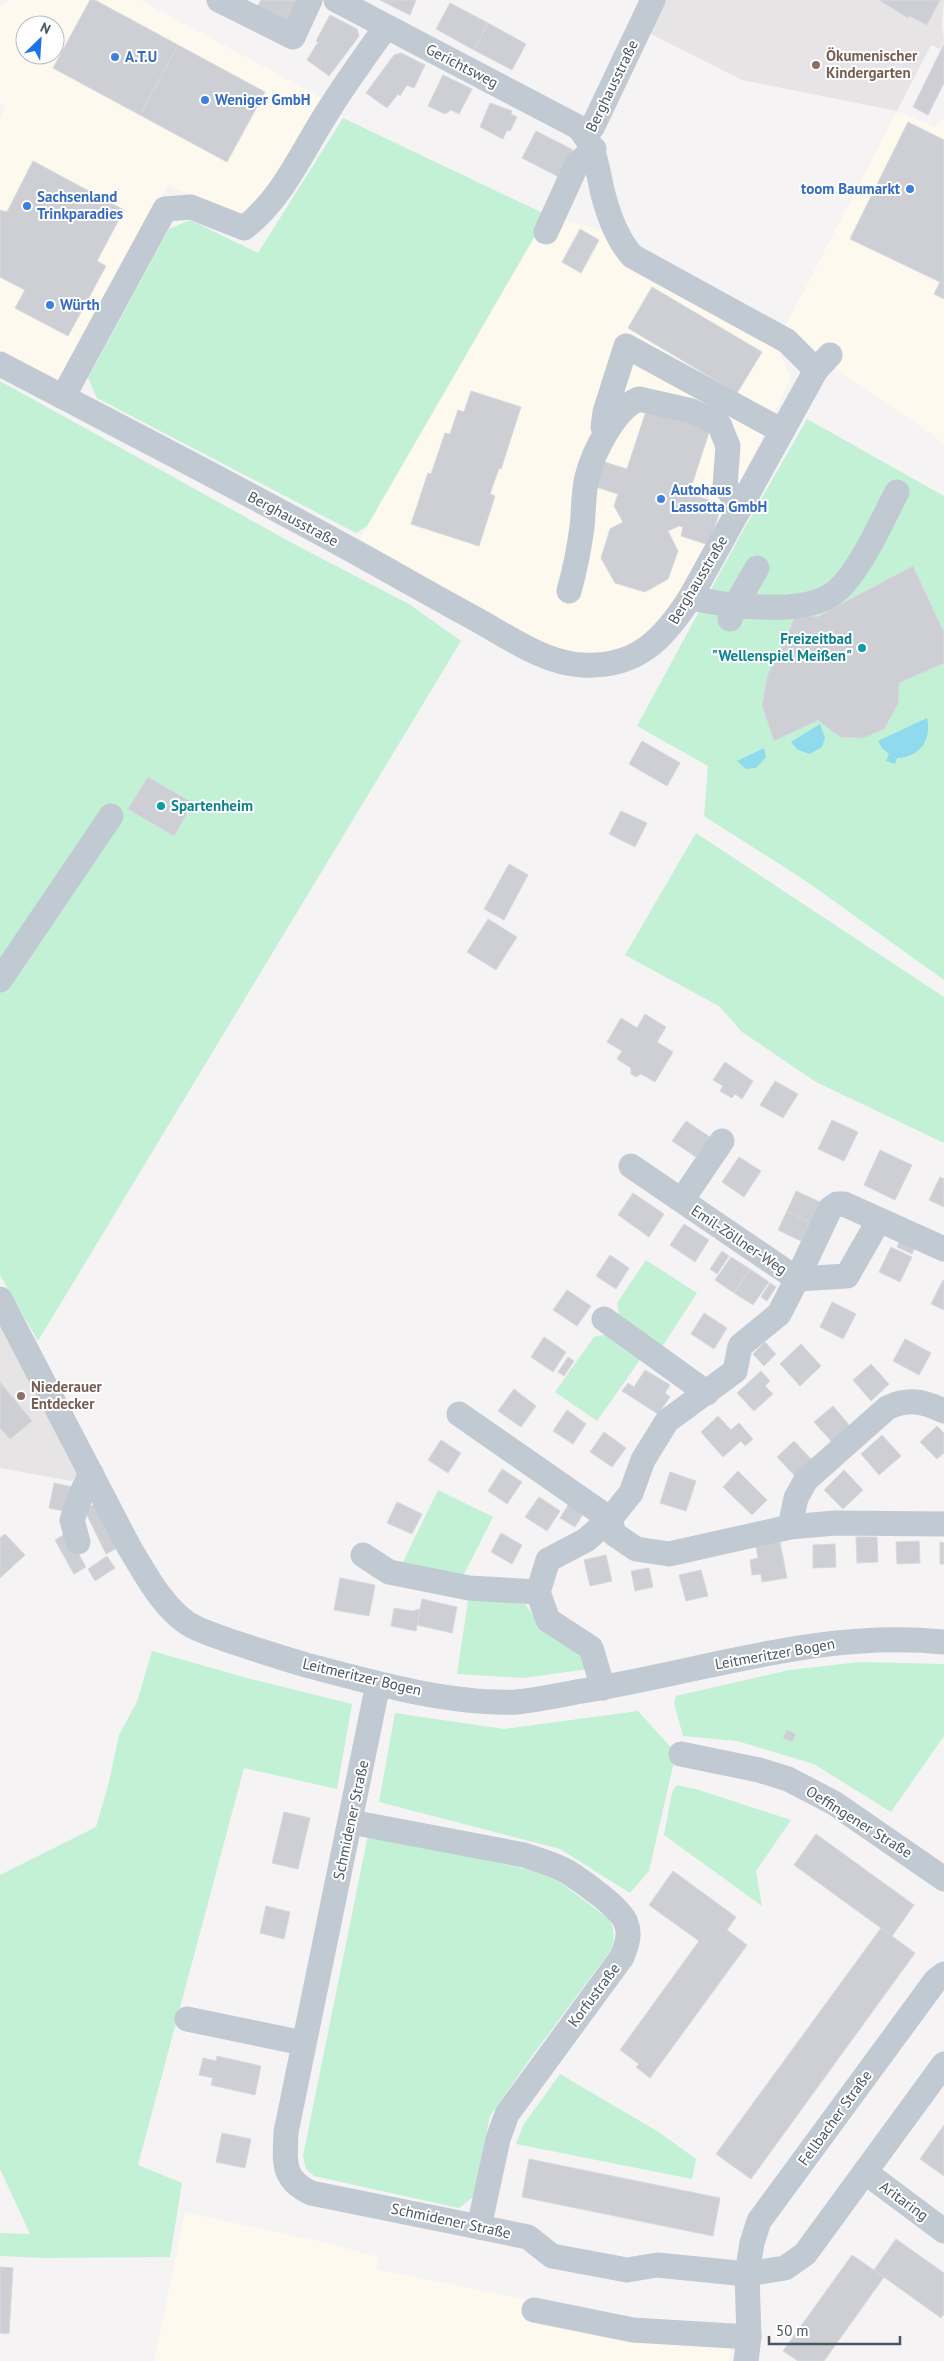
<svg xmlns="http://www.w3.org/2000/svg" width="944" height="2361" viewBox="0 0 944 2361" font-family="'PT Sans',sans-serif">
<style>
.commercial{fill:#fdf9ef;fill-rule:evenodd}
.education{fill:#e6e4e5}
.green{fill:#c3f1d5}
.water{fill:#90daee}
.building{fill:#cdcfd5;stroke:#d7d9de}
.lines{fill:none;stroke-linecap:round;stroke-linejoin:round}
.minor{stroke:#c1cad2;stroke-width:25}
.shop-dot{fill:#3f7fe0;stroke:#fff;stroke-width:2}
.education-dot{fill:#8d6e63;stroke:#fff;stroke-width:2}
.culture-dot{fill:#0f9aa8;stroke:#fff;stroke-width:2}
.labels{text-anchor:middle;stroke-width:4;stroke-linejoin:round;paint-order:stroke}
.education-label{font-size:15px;font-weight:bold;fill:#785e54;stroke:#fff;text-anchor:start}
.shop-label{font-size:15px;font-weight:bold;fill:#366cbe;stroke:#fff;text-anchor:start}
.street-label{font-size:15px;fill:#4a5661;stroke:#fff}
.culture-label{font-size:15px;font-weight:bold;fill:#0d838f;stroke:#fff;text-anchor:end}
</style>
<rect width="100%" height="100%" fill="#f5f3f3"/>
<g class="commercial">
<path d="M9 0H140L324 99 257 208 239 214 203 201 168 185 57 387 0 356V117L6 106 0 103V7ZM25 25H55V55H25Z"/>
<path d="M897 111 935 127 944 118V443L835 369 785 327Z"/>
<path d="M547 215 608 232 612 252 776 345 791 378 690 585 655 632 608 657 556 651 490 616 360 539Z"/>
<path d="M185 2212 332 2244 378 2257 376 2269 732 2342 729 2361H154Z"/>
</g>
<g class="education">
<path d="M660 0H944L942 23 944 41 940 49 931 45 897 111 742 80 645 31Z"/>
<path d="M0 1324 81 1473 71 1481 0 1468Z"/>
</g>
<g class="green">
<path d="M343 118 547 215 367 526 356 533 97 398 88 378 169 229 190 220 258 253Z"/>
<path d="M0 381 294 544 409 604 461 641 38 1341 0 1275Z"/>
<path d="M807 419 944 496V980L806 881 704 816 708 766 637 726 740 536Z"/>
<path d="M696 833 944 997V1143L816 1082 742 1032 719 1006 625 955Z"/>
<path d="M646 1260 697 1293 660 1350 620 1322 617 1303Z"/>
<path d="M612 1333 644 1354 597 1421 555 1392 594 1337Z"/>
<path d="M438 1490 493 1517 461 1580 402 1564Z"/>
<path d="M469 1595 525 1604 547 1634 581 1650 589 1669 523 1678 457 1674Z"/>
<path d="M152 1651 247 1678 352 1704 337 1789 244 1768 138 2165 182 2183 170 2257 45 2258 0 2256V2233L30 2234 0 2169V1875L96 1827 109 1782 119 1735 137 1702Z"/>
<path d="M860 1662 944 1664V1736L891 1812 814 1764 737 1741 683 1736 674 1703 676 1696 789 1670Z"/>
<path d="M638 1711 676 1753 649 1871 630 1893 560 1849 379 1802 395 1713 504 1729Z"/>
<path d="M677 1785 699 1790 791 1820 756 1871 762 1906 664 1835 672 1792Z"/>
<path d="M368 1835 540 1872 557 1880 609 1919C615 1930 615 1938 611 1950L532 2056 490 2116 473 2197 459 2208 314 2176 306 2169 303 2156Z"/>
<path d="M560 2074 660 2133 696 2159 692 2179 516 2144 524 2124Z"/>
</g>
<g class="water">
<path d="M927 718C932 740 920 757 897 758L895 764 886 761 889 754 882 748 878 741Z"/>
<path d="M820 724 825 738 822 747 810 754 798 750 791 742Z"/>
<path d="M764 748 766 757 756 768 746 769 737 761Z"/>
</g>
<g class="building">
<path d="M90 0H95L178 45 140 115 53 68Z"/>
<path d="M261 0H301L289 26 256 9Z"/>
<path d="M380 0H416L410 15Z"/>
<path d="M879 0H940L927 25 909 16 908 18Z"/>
<path d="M450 3 488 23 474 50 436 29Z"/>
<path d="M330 15 357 29 359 36 329 76 307 60 318 42 316 41Z"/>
<path d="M488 23 526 44 512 70 474 50Z"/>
<path d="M944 44V83L928 115 913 107Z"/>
<path d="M178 45 265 92 227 162 140 115Z"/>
<path d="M401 53 425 65 414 88 407 85 400 96 398 94 387 108 366 93 394 55Z"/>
<path d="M443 75 472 89 459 114 451 110 445 114 428 106Z"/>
<path d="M490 103 512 111 511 114 517 117 510 131 507 130 503 139 480 127Z"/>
<path d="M908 122 944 140V299L934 294 940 282 850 239Z"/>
<path d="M536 131 573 150 559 177 522 158Z"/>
<path d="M33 161 124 210 97 261 106 266 68 336 15 308 25 290 0 277V210L7 212Z"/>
<path d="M580 229 599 240 581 273 562 262Z"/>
<path d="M652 287 762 352 737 393 628 328Z"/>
<path d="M471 391 521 407 501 469 499 468 490 494 495 496 479 546 411 524 428 473 431 474 445 433 450 434 458 410 464 412Z"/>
<path d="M648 405 711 426 689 494 722 504 709 545 681 536 683 527 679 526 668 531 678 551 668 579 645 592 615 583 601 558 610 529 623 522 614 506 618 494 593 486 601 461 627 469Z"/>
<path d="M913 566 944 633V663L899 683 898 704 884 729 863 738 840 737 818 720 774 741 762 705 768 674 786 639 795 615 817 617Z"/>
<path d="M642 741 680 763 667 786 629 764Z"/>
<path d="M148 777 193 803 174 836 128 809Z"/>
<path d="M621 811 647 823 635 847 609 834Z"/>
<path d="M509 864 528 875 504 920 484 909Z"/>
<path d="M488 919 517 937 496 970 467 952Z"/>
<path d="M645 1014 666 1027 657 1042 673 1052 655 1082 641 1074 636 1077 631 1074V1068L617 1059 622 1051 607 1042 621 1018 637 1028Z"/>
<path d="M725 1062 753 1081 742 1099 735 1094 732 1098 720 1091 723 1086 713 1080Z"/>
<path d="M775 1081 798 1094 783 1118 760 1105Z"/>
<path d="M832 1120 858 1132 844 1161 818 1149Z"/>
<path d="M686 1121 710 1137 696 1157 672 1141Z"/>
<path d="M880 1150 912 1165 895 1200 864 1185Z"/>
<path d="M739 1157 761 1171 744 1197 722 1182Z"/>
<path d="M940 1177 944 1179V1207L929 1200Z"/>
<path d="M796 1191 820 1202 810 1222 787 1211Z"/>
<path d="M633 1193 664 1214 649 1237 618 1215Z"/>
<path d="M787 1211 810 1222 801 1241 778 1230Z"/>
<path d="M684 1224 709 1240 695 1262 670 1245Z"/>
<path d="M900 1240 915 1247 912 1254 897 1247Z"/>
<path d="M891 1247 912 1257 900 1282 879 1272Z"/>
<path d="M722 1251 729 1256 717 1274 710 1269Z"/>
<path d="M610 1255 629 1268 616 1289 596 1276Z"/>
<path d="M731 1257 750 1269 734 1293 715 1280Z"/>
<path d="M750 1269 769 1282 753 1305 734 1293Z"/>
<path d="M943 1280H944V1310L931 1304Z"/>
<path d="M770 1283 776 1287 767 1301 761 1297Z"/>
<path d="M567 1290 591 1306 577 1326 553 1310Z"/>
<path d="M832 1302 856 1314 843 1339 820 1327Z"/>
<path d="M704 1313 727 1328 714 1349 691 1334Z"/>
<path d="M544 1337 566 1352 553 1372 531 1357Z"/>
<path d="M905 1339 931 1353 919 1375 893 1361Z"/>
<path d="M765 1342 776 1354 764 1366 753 1354Z"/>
<path d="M801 1344 821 1366 800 1386 780 1364Z"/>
<path d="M568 1357 574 1361 564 1376 558 1372Z"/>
<path d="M871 1364 889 1384 871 1401 853 1380Z"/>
<path d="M645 1370 670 1385 665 1393 670 1397 658 1414 622 1391 628 1383 634 1387Z"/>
<path d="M761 1371 770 1381 765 1386 773 1394 754 1411 737 1393Z"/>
<path d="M0 1382 32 1421 10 1439 0 1428Z"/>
<path d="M514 1389 536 1406 521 1427 498 1411Z"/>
<path d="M833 1406 850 1426 832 1442 814 1422Z"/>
<path d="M567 1410 586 1424 573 1444 553 1431Z"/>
<path d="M718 1416 731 1430 739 1423 753 1439 745 1446 741 1441 723 1457 701 1432Z"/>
<path d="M937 1426 944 1433V1453L937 1459 920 1442Z"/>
<path d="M604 1432 626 1448 612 1467 590 1452Z"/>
<path d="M882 1435 901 1456 879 1475 861 1454Z"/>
<path d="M441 1440 461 1453 448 1473 428 1460Z"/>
<path d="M794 1441 812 1460 795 1476 777 1457Z"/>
<path d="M502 1469 522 1482 507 1504 488 1491Z"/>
<path d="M844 1470 863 1490 843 1509 824 1490Z"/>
<path d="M738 1471 767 1500 752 1515 723 1487Z"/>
<path d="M670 1472 696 1481 686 1511 660 1503Z"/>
<path d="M54 1483 73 1487 68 1512 49 1508Z"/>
<path d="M539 1497 560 1511 547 1531 525 1517Z"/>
<path d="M397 1502 422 1514 412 1534 387 1523Z"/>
<path d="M570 1502 585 1511 575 1527 560 1518Z"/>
<path d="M97 1503 119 1547 106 1554 84 1509Z"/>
<path d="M67 1533 86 1567 74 1574 55 1540Z"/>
<path d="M501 1533 522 1545 512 1564 491 1552Z"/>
<path d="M5 1534 25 1555 0 1578V1538Z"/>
<path d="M856 1537H877L878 1562 857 1563Z"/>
<path d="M919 1541 920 1563 897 1564 896 1542Z"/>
<path d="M780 1542 787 1578 762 1582 761 1574 752 1575 750 1560 758 1558 756 1546Z"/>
<path d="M940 1542 944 1543V1564H940Z"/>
<path d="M835 1544 836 1567 813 1568V1545Z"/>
<path d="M606 1555 612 1581 590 1586 584 1560Z"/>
<path d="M107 1556 115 1568 95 1581 88 1569Z"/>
<path d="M649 1568 653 1587 635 1591 631 1571Z"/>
<path d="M701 1570 708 1596 686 1601 679 1575Z"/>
<path d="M340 1578 375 1585 369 1616 334 1610Z"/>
<path d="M422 1599 457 1607 452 1633 417 1625Z"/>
<path d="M394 1608 412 1611 420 1609 416 1631 391 1626Z"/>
<path d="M787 1730 796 1734 792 1742 783 1738Z"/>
<path d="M284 1812 310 1818 298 1869 272 1863Z"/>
<path d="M816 1834 914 1905 892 1936 794 1865Z"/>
<path d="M673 1871 736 1917 727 1930 747 1945 650 2078 636 2067 639 2064 620 2050 699 1941 649 1905Z"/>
<path d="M266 1906 290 1912 284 1939 260 1933Z"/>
<path d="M881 1928 915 1953 751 2179 716 2154Z"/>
<path d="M217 2056 261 2066 255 2095 211 2085 213 2078 199 2075 203 2058 216 2061Z"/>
<path d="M944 2125V2176L920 2159Z"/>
<path d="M222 2133 251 2139 245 2168 216 2162Z"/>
<path d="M529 2159 720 2198 713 2236 522 2197Z"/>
<path d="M896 2239 944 2273V2314L941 2318 874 2270Z"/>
<path d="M852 2255 884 2277 824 2361H798L783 2351Z"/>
<path d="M0 2267 13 2268 9 2334 0 2333Z"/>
</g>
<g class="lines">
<g class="minor">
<path d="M219 0 293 37 310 0"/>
<path d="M336 0 578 127C596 146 597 169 603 194 609 217 617 239 632 256L787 341 816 370"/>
<path d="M586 135 593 126 653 0"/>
<path d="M546 232 577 164 594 149"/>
<path d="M0 364C122 428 245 491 366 558 404 579 442 601 481 622 511 639 546 663 582 665 636 668 663 640 690 598L816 370 830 355"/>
<path d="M63 397 165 209 191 207 244 228C281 200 301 154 325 116 344 85 365 56 386 27"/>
<path d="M603 427 605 412 626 346 782 431"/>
<path d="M569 591C575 570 579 549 582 527 584 510 583 493 587 477 593 453 615 408 639 399L692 411 719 424 728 446 725 486 741 507"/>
<path d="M690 598 735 606 757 568"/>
<path d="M730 619 735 606C765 607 798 611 826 598 854 586 882 520 897 492"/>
<path d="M0 980 111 816"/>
<path d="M631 1166 797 1279 830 1209 837 1204H844L944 1249"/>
<path d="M682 1200 722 1141"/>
<path d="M0 1299 129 1547C145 1573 161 1605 187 1623 199 1631 214 1635 227 1640 254 1649 280 1657 306 1665 370 1682 450 1705 517 1702 538 1700 560 1695 582 1691 702 1672 820 1629 944 1642"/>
<path d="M604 1319 707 1393"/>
<path d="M459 1414 610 1519 614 1534 636 1549 669 1554 790 1527 835 1523 944 1524"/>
<path d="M790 1527 796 1498 806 1480 887 1408C908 1398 923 1401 944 1411"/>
<path d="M78 1542 72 1520 82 1492 91 1473"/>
<path d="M363 1555 389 1572 469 1588 538 1592"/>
<path d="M378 1684 286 2132C285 2161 281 2179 311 2193L528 2237 552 2256 627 2270 657 2265 747 2274 752 2243 759 2221 936 1980 944 1974"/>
<path d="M603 1688 591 1648 548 1620 538 1592 548 1560 586 1540 610 1519 631 1493 643 1460 667 1421 735 1371 740 1346 779 1314 797 1279 847 1276 879 1220"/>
<path d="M681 1754 759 1770 788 1779 834 1803 944 1879"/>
<path d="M351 1822 524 1855C539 1860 555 1864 568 1872 582 1881 621 1908 626 1923 631 1935 626 1946 622 1957L507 2114 498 2139 479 2227"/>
<path d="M187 2019 303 2043"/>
<path d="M865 2172 944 2231"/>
<path d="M534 2310 633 2330 749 2337"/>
<path d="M746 2361 749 2337 747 2274 785 2268 805 2254 944 2064"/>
</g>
</g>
<g class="shop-dot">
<circle cx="115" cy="57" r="5"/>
<circle cx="205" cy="100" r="5"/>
<circle cx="910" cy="189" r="5"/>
<circle cx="27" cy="206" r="5"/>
<circle cx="50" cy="305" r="5"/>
<circle cx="661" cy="499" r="5"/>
</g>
<g class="education-dot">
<circle cx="816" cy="65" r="5"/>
<circle cx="21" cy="1396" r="5"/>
</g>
<g class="culture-dot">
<circle cx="862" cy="648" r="5"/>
<circle cx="161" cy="806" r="5"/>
</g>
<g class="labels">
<g class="education-label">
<text x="826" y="61">Ökumenischer<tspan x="826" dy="17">Kindergarten</tspan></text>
<text x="31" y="1392">Niederauer<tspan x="31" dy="17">Entdecker</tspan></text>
</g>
<g class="shop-label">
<text x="125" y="62">A.T.U</text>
<text x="215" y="105">Weniger GmbH</text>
<text x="900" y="194" text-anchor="end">toom Baumarkt</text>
<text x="37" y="202">Sachsenland<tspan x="37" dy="17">Trinkparadies</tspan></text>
<text x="60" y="310">Würth</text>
<text x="671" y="495">Autohaus<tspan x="671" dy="17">Lassotta GmbH</tspan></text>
</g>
<g class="street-label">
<text transform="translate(462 66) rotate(27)" y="5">Gerichtsweg</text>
<text transform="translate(612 86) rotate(-64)" y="5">Berghausstraße</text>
<text transform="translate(293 519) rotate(28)" y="5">Berghausstraße</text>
<text transform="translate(698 580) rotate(-59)" y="5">Berghausstraße</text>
<text transform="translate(739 1240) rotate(34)" y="5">Emil-Zöllner-Weg</text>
<text transform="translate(775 1654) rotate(-10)" y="5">Leitmeritzer Bogen</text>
<text transform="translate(362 1677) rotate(13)" y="5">Leitmeritzer Bogen</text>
<text transform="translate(351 1820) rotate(-78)" y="5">Schmidener Straße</text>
<text transform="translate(859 1822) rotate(32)" y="5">Oeffingener Straße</text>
<text transform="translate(594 1995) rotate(-53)" y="5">Korfustraße</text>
<text transform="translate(835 2118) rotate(-54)" y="5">Fellbacher Straße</text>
<text transform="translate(904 2201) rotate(36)" y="5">Aritaring</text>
<text transform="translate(451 2221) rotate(12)" y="5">Schmidener Straße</text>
</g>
<g class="culture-label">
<text x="852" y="644">Freizeitbad<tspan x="852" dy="17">"Wellenspiel Meißen"</tspan></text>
<text x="171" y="811" text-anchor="start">Spartenheim</text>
</g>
</g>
<g transform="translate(40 40) rotate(25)"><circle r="24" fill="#ffffff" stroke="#b7bbc0"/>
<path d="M0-4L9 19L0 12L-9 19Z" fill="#1a73e8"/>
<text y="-8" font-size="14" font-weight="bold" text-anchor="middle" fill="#4a5661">N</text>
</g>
<path d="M769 2336v8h131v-8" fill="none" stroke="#4a5661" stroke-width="2.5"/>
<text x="776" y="2336" font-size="15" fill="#4a5661" stroke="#ffffff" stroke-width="4" paint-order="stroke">50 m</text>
</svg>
